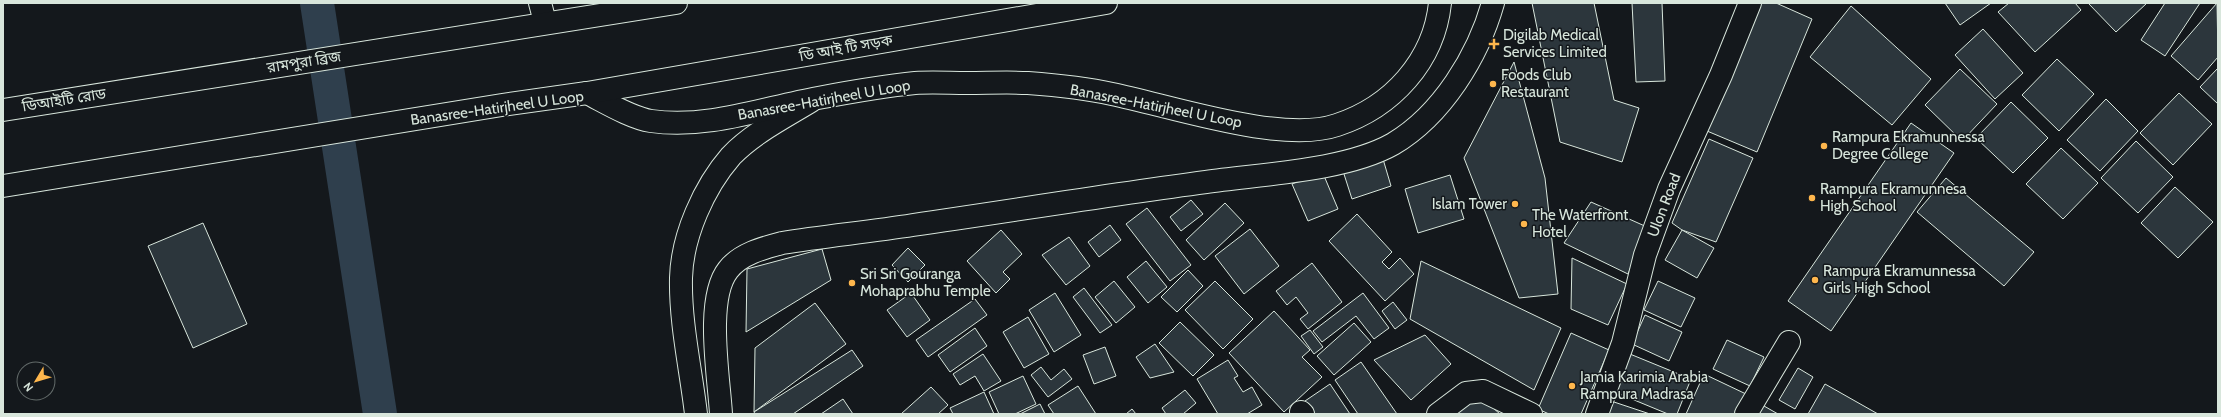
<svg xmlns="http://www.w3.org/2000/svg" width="2221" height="417" viewBox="0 0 2221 417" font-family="Cabin,'Noto Sans Bengali',sans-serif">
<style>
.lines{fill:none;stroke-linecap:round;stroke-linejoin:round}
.canal{stroke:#2f3f4d;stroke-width:34}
.building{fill:#2c363c;stroke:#d8e6dc}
.street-casing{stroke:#d8e6dc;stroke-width:24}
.secondary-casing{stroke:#d8e6dc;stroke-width:24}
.primary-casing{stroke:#d8e6dc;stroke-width:24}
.street{stroke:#14181c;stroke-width:22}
.secondary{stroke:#14181c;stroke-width:22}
.primary{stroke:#14181c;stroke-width:22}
.poi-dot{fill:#ffb74d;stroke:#14181c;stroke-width:1.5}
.labels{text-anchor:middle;stroke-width:3;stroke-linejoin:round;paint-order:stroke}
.poi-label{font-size:15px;fill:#d8e6dc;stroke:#14181c;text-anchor:start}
.street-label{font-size:15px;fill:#d8e6dc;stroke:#14181c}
</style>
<rect width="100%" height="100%" fill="#14181c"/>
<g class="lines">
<path class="canal" d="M317 3 380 414"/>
</g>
<g class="building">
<path d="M1532 3H1594L1614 100 1639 108 1622 162 1560 142Z"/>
<path d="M1632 3H1662L1665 81 1636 82Z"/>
<path d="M1761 3H1776L1812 19 1757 152 1707 131Z"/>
<path d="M1945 3H1991L1960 25Z"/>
<path d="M2009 3H2075L2081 10 2035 52 1998 12Z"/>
<path d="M2088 3H2147L2116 32Z"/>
<path d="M2165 3H2200L2165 56 2141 40Z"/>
<path d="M2217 3 2218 57 2198 80 2171 56Z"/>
<path d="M1851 6 1931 79 1892 125 1810 57Z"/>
<path d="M1983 29 2023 73 1995 99 1955 55Z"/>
<path d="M2057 59 2094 94 2059 131 2022 95Z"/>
<path d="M1514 62 1545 178 1558 294 1519 298 1464 158Z"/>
<path d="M2218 68V104L2200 87Z"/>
<path d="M1960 69 1997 104 1962 141 1925 105Z"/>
<path d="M2179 93 2212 124 2173 165 2140 133Z"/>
<path d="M2106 99 2138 131 2100 171 2067 140Z"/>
<path d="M2011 102 2048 138 2013 173 1976 138Z"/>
<path d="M1911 123 1954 153 1831 331 1788 301Z"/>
<path d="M1709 139 1753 158 1716 242 1682 230 1672 223Z"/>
<path d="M2136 141 2173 177 2138 213 2101 178Z"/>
<path d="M2061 148 2098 183 2063 219 2026 184Z"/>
<path d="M1383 159 1391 186 1352 199 1343 171Z"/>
<path d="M1322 171 1338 209 1308 221 1292 184Z"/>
<path d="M1450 175 1464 219 1418 233 1405 189Z"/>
<path d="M1946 178 2034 252 2004 286 1917 212Z"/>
<path d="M2175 187 2213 222 2178 258 2141 223Z"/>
<path d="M1191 200 1203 214 1181 231 1170 217Z"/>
<path d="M1591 202 1647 227 1628 274 1564 243Z"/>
<path d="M1225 203 1244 223 1204 260 1186 240Z"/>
<path d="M1147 208 1191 265 1170 281 1126 224Z"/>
<path d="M1357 214 1392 252 1382 262 1389 269 1400 258 1414 274 1385 301 1329 241Z"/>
<path d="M203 223 247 324 193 348 148 246Z"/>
<path d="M1110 225 1121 240 1099 257 1088 242Z"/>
<path d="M1250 229 1279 266 1244 294 1215 256Z"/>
<path d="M1001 230 1022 254 1003 272 1010 279 996 293 967 261Z"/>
<path d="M1682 230 1714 248 1697 278 1665 260Z"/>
<path d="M1069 237 1090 266 1066 285 1042 255Z"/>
<path d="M908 248 925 265 908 282 892 265Z"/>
<path d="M822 249 831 280 746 332 747 269Z"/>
<path d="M1572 258 1627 284 1608 325 1571 309Z"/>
<path d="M1146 261 1167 287 1148 303 1127 277Z"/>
<path d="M1421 261 1561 328 1534 390 1410 319Z"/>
<path d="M1312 263 1342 302 1308 329 1300 319 1308 313 1296 297 1287 305 1276 291Z"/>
<path d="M1188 270 1203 286 1177 312 1161 297Z"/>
<path d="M1114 281 1135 307 1116 323 1095 297Z"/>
<path d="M1215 281 1253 319 1223 349 1185 310Z"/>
<path d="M1658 281 1695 298 1681 327 1644 310Z"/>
<path d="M1084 288 1112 325 1100 333 1073 297Z"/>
<path d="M911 293 930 320 907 337 887 310Z"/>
<path d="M1055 293 1081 335 1054 352 1029 310Z"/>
<path d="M1363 293 1389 328 1374 339 1356 316 1322 342 1313 331Z"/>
<path d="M975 299 987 315 928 357 916 340Z"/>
<path d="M1393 302 1407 320 1395 329 1382 311Z"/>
<path d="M815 303 846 344 754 412 755 348Z"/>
<path d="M1274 311 1310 350 1302 357 1322 377 1284 412 1229 353Z"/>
<path d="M1645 315 1682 332 1669 361 1632 344Z"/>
<path d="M1028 317 1049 354 1024 368 1003 332Z"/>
<path d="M1180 322 1214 355 1193 376 1159 343Z"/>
<path d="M1354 323 1371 342 1334 375 1317 356Z"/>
<path d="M975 328 987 346 950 372 938 355Z"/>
<path d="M1310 330 1323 347 1314 354 1301 336Z"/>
<path d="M1571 333 1609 350 1581 414H1549L1538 409Z"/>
<path d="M1425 335 1451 364 1411 400 1374 360Z"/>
<path d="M1727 340 1764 357 1750 386 1713 369Z"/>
<path d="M1155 344 1174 372 1150 378 1136 357Z"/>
<path d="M1105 347 1116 376 1094 384 1083 355Z"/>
<path d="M852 350 863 366 793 414H755L754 412Z"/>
<path d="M1625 352 1691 379 1677 414H1668L1610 390Z"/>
<path d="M983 354 1001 381 984 391 975 376 960 385 953 374Z"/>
<path d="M1228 360 1238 376 1234 378 1243 392 1252 387 1262 405 1247 414H1218L1197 379Z"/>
<path d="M1361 362 1397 414H1358L1335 380Z"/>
<path d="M1041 367 1051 380 1064 369 1072 379 1048 397 1031 375Z"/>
<path d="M1798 368 1813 377 1795 409 1779 400Z"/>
<path d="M1704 374 1746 394 1737 414H1686Z"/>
<path d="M1023 376 1036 404 1015 414H999L989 392Z"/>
<path d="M1330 384 1350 414H1313L1305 401Z"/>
<path d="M1825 384 1878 414H1808Z"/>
<path d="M1078 386 1096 414H1054L1048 405Z"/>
<path d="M931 387 948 405 938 414H901Z"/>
<path d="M1185 390 1196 403 1183 414H1166L1162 408Z"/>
<path d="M984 392 994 414H953L950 408Z"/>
<path d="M1477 394 1500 414H1451Z"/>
<path d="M843 399 853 414H821Z"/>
<path d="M1611 401 1650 414H1607Z"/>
<path d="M1757 402 1778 414H1750Z"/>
<path d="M1040 404 1045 414H1020Z"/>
<path d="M1132 409 1136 414H1126Z"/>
</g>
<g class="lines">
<g class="street-casing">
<g id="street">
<path d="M1301 412 1303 414"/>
<path d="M1438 414 1466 393 1483 391 1531 414"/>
<path d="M1597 414 1623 343 1645 255 1669 189 1721 75 1750 3"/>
<path d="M1746 414 1789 342"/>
</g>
</g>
<g class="secondary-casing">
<g id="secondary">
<path d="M696 414C691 370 680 323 681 278 682 236 704 187 731 156 753 133 785 117 811 101"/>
<path d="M721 414C719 378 705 299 728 270 740 254 763 248 782 243 825 236 869 232 913 225 1010 211 1108 195 1206 182 1261 174 1345 171 1393 144 1442 115 1478 56 1493 3"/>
</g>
</g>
<g class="primary-casing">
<g id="primary">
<path d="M540 3 545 22"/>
<path d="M587 93C605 102 631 118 651 121 708 129 763 108 818 98 850 92 883 86 915 83 932 82 950 83 967 83 987 83 1008 82 1028 83 1055 85 1085 88 1112 94 1171 106 1282 144 1337 125 1392 107 1434 61 1440 3"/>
<path d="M3 110 676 3"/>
<path d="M3 186 502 105 587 93 1106 3"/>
</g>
</g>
<use href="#street" class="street"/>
<use href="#secondary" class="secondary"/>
<use href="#primary" class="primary"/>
</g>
<g class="poi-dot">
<path d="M1492 38h4v4h4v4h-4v4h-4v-4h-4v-4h4z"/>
<circle cx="1493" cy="84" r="4"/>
<circle cx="1824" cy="146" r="4"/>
<circle cx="1812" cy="198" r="4"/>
<circle cx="1515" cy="204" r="4"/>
<circle cx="1524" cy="224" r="4"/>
<circle cx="1815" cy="280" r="4"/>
<circle cx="852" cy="283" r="4"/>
<circle cx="1572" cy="386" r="4"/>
</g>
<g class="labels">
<g class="poi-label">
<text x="1503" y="40">Digilab Medical<tspan x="1503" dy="17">Services Limited</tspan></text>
<text x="1501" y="80">Foods Club<tspan x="1501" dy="17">Restaurant</tspan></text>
<text x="1832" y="142">Rampura Ekramunnessa<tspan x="1832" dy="17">Degree College</tspan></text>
<text x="1820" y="194">Rampura Ekramunnesa<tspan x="1820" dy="17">High School</tspan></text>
<text x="1507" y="209" text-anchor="end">Islam Tower</text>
<text x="1532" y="220">The Waterfront<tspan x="1532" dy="17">Hotel</tspan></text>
<text x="1823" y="276">Rampura Ekramunnessa<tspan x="1823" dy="17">Girls High School</tspan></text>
<text x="860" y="279">Sri Sri Gouranga<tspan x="860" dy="17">Mohaprabhu Temple</tspan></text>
<text x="1580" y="382">Jamia Karimia Arabia<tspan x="1580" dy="17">Rampura Madrasa</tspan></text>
</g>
<g class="street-label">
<text transform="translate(846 48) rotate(-10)" y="5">ডি আই টি সড়ক</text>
<text transform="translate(304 62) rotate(-9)" y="5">রামপুরা ব্রিজ</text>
<text transform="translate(64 100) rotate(-9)" y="5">ডিআইটি রোড</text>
<text transform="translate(824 100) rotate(-10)" y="5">Banasree-Hatirjheel U Loop</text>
<text transform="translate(1156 106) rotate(11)" y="5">Banasree-Hatirjheel U Loop</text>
<text transform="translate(497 108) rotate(-8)" y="5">Banasree-Hatirjheel U Loop</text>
<text transform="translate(1664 205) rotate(-69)" y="5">Ulon Road</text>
</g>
</g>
<rect width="2221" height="417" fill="none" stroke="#d8e6dc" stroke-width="8"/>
<g transform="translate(36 381) rotate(232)"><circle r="19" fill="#14181c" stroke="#626a69"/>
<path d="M0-3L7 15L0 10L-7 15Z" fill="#ffb74d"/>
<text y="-6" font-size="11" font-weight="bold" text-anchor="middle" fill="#d8e6dc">N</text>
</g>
</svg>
